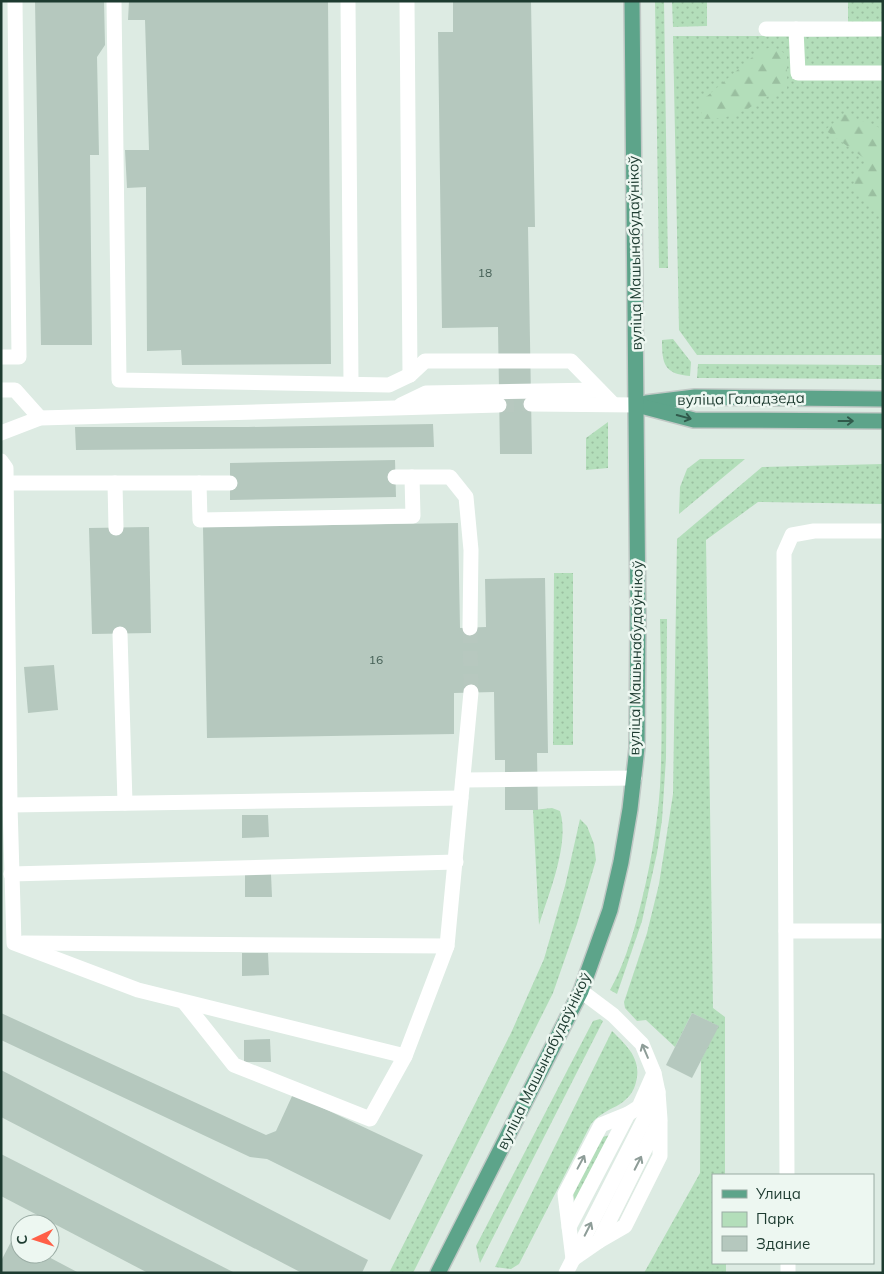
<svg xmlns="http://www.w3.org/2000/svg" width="884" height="1274" viewBox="0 0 884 1274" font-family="Mulish,sans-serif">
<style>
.green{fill:url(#green-dots)}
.forest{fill:url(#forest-firs)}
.building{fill:#b5c8be}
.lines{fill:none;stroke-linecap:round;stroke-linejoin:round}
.minor-tunnel{stroke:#b7c8bf;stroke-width:15;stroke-dasharray:15 8;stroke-linecap:butt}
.major-casing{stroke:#c0c8c5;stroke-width:18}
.minor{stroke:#fff;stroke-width:15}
.major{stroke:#5da48a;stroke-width:15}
.oneway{stroke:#305a4b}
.oneway2{stroke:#8e9d98}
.labels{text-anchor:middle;stroke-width:5;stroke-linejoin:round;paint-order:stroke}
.number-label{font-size:12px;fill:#435e54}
.street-label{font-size:15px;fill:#1d3b30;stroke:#edf7f1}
</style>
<defs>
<pattern id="green-dots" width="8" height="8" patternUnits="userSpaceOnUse" patternTransform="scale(1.25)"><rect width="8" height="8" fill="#b3deba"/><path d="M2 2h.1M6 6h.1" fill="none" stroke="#9abfa0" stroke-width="1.8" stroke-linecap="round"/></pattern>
<pattern id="forest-firs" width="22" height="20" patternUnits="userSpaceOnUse" patternTransform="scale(1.25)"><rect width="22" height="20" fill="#b3deba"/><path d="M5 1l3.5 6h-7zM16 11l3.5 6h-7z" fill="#9abfa0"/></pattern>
</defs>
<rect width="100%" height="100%" fill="#ddebe3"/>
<g class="green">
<path d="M655 1H664L668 268H659Z"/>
<path d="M672 1H707V26L673 27Z"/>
<path d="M848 2H883V23L848 24Z"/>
<path d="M673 36H792V79L883 80V355H697L679 330Z"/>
<path d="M883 36V68L800 69 799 37Z"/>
<path d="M673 339 691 362 690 376C664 374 662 364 662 340Z"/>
<path d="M698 364 883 365V379L697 378Z"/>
<path d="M608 422V468L586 470V438Z"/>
<path d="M700 459H745L679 514 680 487 687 469Z"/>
<path d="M883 464V504L758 502 706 540 713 1008 725 1017V1175H713V1263H726V1273H644L700 1173 701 1060 718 1026 692 1013 675 1047 646 1020 637 1021 625 1008 624 1002 647 933 659 884 673 794 677 539 762 467Z"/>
<path d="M554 573H573V745H553Z"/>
<path d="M660 619H667L666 758 662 820 657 853 642 921 617 994 610 990C623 967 631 941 638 915 649 874 657 830 660 787 663 731 661 675 660 619Z"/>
<path d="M552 808 560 811C570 843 549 893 539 925L533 810Z"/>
<path d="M580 819 587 826 594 844 596 860 577 924 553 993 413 1273H389L511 1033 544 959 565 886Z"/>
<path d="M600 1019 603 1021 480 1263 476 1246 593 1021Z"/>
<path d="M612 1031C627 1046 642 1059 636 1082 634 1091 629 1098 620 1104 610 1110 600 1113 591 1124L519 1264 511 1269 495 1267Z"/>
<path d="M610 1135 575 1203 573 1193 602 1137Z"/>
</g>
<g class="forest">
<path d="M773 46 787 55V89L766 97 746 110 723 118 704 119 698 104 757 53Z"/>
<path d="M844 114 883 129V214L879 215 853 190 856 176 868 161 825 130Z"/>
</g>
<g class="building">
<path d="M35 1H104L105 45 97 57 99 155H90L92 345H41Z"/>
<path d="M129 1H328L331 364 182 365 181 350 147 351 146 187 127 188 125 150H149L145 20H128Z"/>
<path d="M453 1H531L535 227H528L532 454H500L498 327 442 328 438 32H453Z"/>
<path d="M433 424 434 447 76 450 75 427H248Z"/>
<path d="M395 460 396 497 230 500V463Z"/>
<path d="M458 523 460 628 486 627 485 579 545 578 548 753H537L538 810H505V760H495L494 692 454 693V734L207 738 203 527Z"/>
<path d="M149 527 151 633 92 634 89 528Z"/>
<path d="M54 665 58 710 28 713 24 667Z"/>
<path d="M242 815H268L269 837 242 838Z"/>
<path d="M271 874 272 897H245V875Z"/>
<path d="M242 953H268L269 975 242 976Z"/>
<path d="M1 1013 266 1135 276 1131 293 1094 423 1155 390 1220 267 1159 250 1157 1 1040Z"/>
<path d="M692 1013 719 1026 692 1078 666 1065Z"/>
<path d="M270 1039 271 1062H244V1040Z"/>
<path d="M1 1070 368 1260 362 1273H302L1 1117Z"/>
<path d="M1 1154 235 1273H148L1 1196Z"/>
<path d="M13 1238 20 1242V1254H43L79 1273H2L1 1261Z"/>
</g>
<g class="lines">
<g class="minor-tunnel">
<path d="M499 405 531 404"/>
<path d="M470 628 471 692"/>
</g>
<g class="major-casing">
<g id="major">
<path d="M646 403 695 397 883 399"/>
<path d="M637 405 694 420 883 421"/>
<path d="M438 1273 581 991 610 910 621 862 630 809 637 748 638 617 632 1"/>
</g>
</g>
<g class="minor">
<path d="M114 1 119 380 389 385 410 375 425 361H571L613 404"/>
<path d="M348 1 351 384"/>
<path d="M407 1 410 375"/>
<path d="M766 29H883"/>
<path d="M796 29 798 73H883"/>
<path d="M1 357H19L15 1"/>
<path d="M1 390H15L40 418"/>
<path d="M531 404 637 405"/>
<path d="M401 405 426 393 599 390"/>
<path d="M1 433 40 418 499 405"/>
<path d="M1 461 6 468 10 805 14 943 138 990 405 1056 447 946 471 692"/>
<path d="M395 477H450L466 497 471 550 470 628"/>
<path d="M7 483H230"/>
<path d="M115 483 116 528"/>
<path d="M199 483 200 520 413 516 412 477"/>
<path d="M120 634 125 803"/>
<path d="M463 780 634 778"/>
<path d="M10 805 461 798"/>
<path d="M11 874 456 862"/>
<path d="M786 931H883"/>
<path d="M23 943 447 946"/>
<path d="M184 1002 234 1065 370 1119 405 1056"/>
<path d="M654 1073 639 1107 628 1114 601 1125 565 1194 573 1259 599 1241 660 1119 658 1092"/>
<path d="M787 1175 784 553 792 535 814 531H883"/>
<path d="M569 1227 628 1114"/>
<path d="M599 1241 625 1226 660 1156V1121"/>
<path d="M788 1263V1273"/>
<path d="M566 1273 658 1092 654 1073 642 1044 613 1015 581 991"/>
</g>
<use href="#major" class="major"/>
</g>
<defs><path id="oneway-shaft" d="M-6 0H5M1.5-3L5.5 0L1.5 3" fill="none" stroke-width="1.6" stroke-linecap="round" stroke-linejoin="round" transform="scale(1.25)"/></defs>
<g class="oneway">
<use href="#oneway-shaft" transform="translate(684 417) rotate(15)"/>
<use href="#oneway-shaft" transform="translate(846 421)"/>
</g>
<g class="oneway2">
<use href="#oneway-shaft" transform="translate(645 1051) rotate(-113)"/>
<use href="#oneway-shaft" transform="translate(581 1162) rotate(-62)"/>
<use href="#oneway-shaft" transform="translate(638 1163) rotate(-63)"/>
<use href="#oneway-shaft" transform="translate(588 1229) rotate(-63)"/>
</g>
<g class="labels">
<g class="number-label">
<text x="485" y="277">18</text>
<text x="376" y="664">16</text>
</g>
<g class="street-label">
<text transform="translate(635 253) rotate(-91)" y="5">вуліца Машынабудаўнікоў</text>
<text transform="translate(741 399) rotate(-1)" y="5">вуліца Галадзеда</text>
<text transform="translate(636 658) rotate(-89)" y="5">вуліца Машынабудаўнікоў</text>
<text transform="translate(544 1061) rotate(-64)" y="5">вуліца Машынабудаўнікоў</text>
</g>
</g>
<rect width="884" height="1274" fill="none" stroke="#1d3b30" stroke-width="5"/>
<rect x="712" y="1174" width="162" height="90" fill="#edf7f1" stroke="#9aaca4"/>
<rect x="722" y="1190" width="25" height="8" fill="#5da48a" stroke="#9aaca4"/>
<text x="756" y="1199" font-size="15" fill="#1d3b30">Улица</text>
<rect x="722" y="1212" width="25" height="15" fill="#b3deba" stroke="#9aaca4"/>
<text x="756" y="1224" font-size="15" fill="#1d3b30">Парк</text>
<rect x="722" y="1236" width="25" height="15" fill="#b5c8be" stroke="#9aaca4"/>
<text x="756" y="1249" font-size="15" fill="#1d3b30">Здание</text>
<g transform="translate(35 1239) rotate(266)"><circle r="24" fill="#edf7f1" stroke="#9aaca4"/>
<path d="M0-4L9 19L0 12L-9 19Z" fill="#ff5f47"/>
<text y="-8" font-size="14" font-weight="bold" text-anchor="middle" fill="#1d3b30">С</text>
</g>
</svg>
